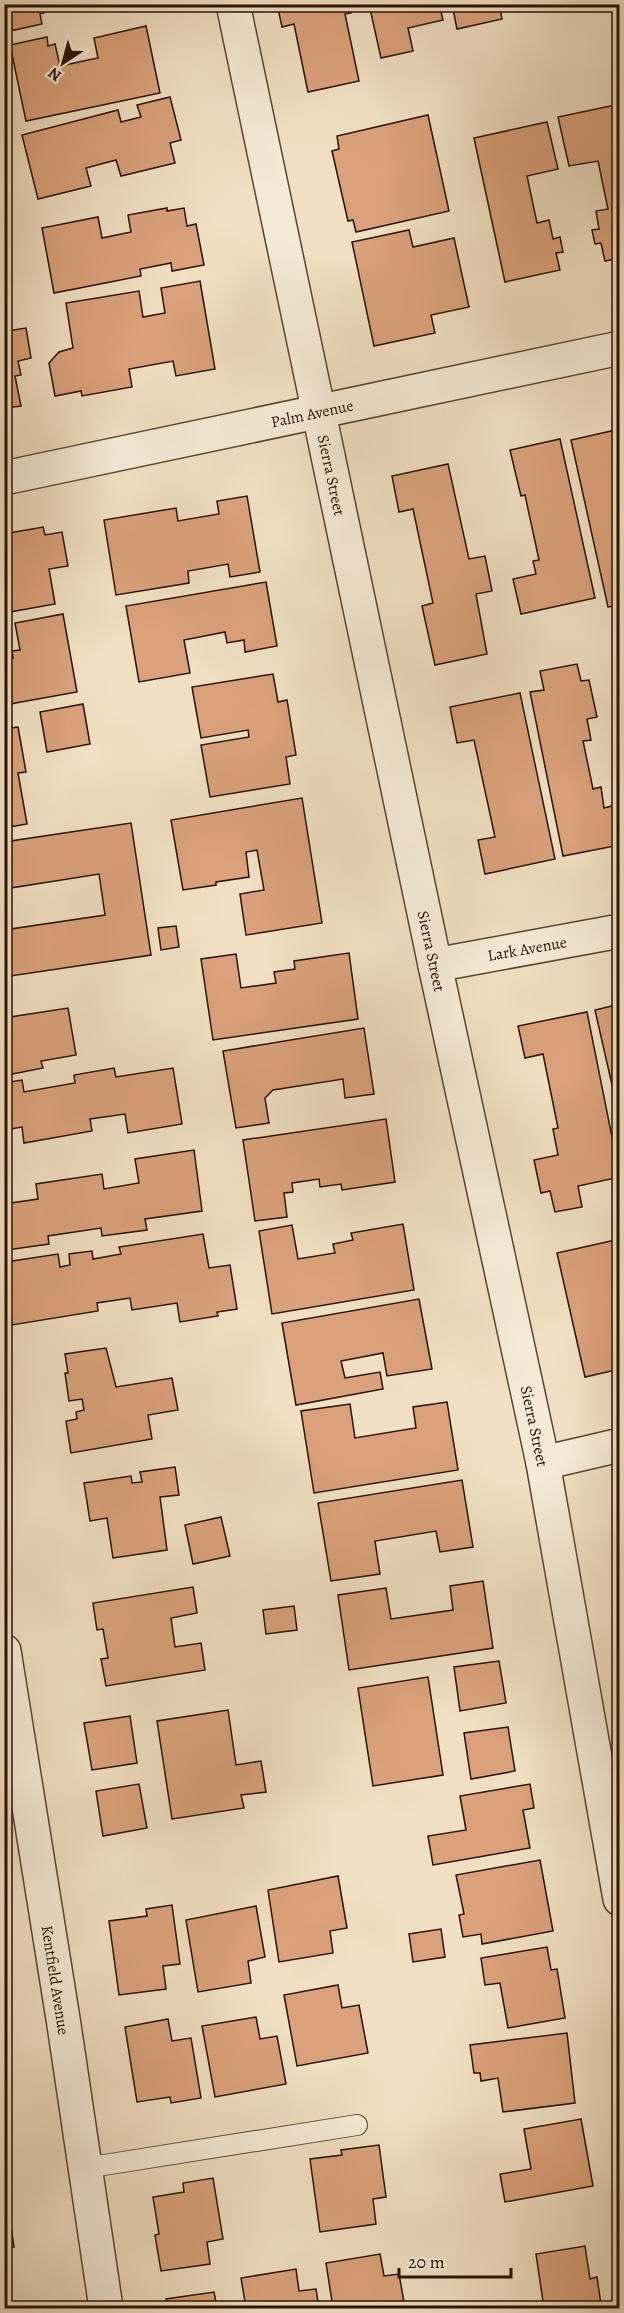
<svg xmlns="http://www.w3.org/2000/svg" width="624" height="2313" viewBox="0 0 624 2313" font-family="Alegreya,serif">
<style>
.building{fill:#daa17a;stroke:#281201;stroke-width:1.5}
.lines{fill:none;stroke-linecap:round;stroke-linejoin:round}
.service-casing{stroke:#5a4531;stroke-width:22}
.minor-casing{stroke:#5a4531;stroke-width:36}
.service{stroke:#f5ead7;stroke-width:20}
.minor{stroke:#f5ead7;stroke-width:33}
.labels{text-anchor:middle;stroke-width:6;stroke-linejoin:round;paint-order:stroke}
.street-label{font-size:16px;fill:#281201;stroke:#f5ead7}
</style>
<rect width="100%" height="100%" fill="#f0dfc2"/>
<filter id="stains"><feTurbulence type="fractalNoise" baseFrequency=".00333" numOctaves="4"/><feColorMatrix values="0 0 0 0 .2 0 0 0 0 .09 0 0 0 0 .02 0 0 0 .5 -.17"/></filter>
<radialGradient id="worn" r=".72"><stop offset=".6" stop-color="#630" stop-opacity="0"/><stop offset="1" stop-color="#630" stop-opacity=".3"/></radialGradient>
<g class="building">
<path d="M4 4H44L46 12 40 14 42 24 10 31Z"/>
<path d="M277 4H349L351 13 345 14 359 81 308 92 294 24 282 27Z"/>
<path d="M369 4H439L443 20 408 28 413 51 381 58Z"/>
<path d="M452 4H499L502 19 457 29Z"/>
<path d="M146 26 160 93 26 121 10 45 47 37 48 46 55 44 60 66 98 58 94 38Z"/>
<path d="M170 97 181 140 170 143 175 163 121 176 116 160 86 168 91 186 38 199 22 135 118 110 121 122 141 117 137 105Z"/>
<path d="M620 104V258L605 261 601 243 595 244 592 230 599 229 596 211 608 209 598 161 569 166 558 117Z"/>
<path d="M428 115 449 211 356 232 353 220 348 221 332 151 339 149 337 136Z"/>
<path d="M547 122 558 169 527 176 537 223 549 220 553 239 560 237 563 252 556 253 560 270 505 282 474 138Z"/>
<path d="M167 208V211L184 208 187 226 196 224 204 265 172 271 171 263 140 269 141 276 54 293 42 228 98 217 102 238 131 232 128 215Z"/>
<path d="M409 230 413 247 454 238 469 307 431 315 435 333 374 346 352 242Z"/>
<path d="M200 281 215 369 176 376 173 361 129 369 132 387 82 396 81 391 55 396 49 363 59 352 73 348 66 303 139 291 143 317 165 313 161 288Z"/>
<path d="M5 325 7 331 26 328 31 358 18 361 21 375 15 376 21 406 4 408Z"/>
<path d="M620 429V605L608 607 571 440Z"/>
<path d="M560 439 595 598 521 614 513 579 536 574 533 561 539 560 525 495 521 496 510 450Z"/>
<path d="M448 464 469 559 485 556 492 591 476 594 487 654 435 665 422 606 433 603 413 509 399 512 392 476Z"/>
<path d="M247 496 260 572 230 577 228 564 188 571 189 583 116 595 104 520 176 508 178 521 219 514 217 501Z"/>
<path d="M43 527 45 535 62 532 68 566 49 569 55 604 4 613V534Z"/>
<path d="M266 582 277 646 245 652 244 640 227 643 225 632 184 640 190 673 139 682 126 606Z"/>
<path d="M63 614 77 692 4 705V660L13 658 12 651 20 650 15 623Z"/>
<path d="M577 664 581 681 589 680 597 717 587 719 591 740 583 741 593 789 601 787 604 808 616 805 620 823V845L563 856 530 692 544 690 540 671Z"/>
<path d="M273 674 278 702 287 700 296 755 286 757 290 784 210 797 201 745 249 737 248 730 201 738 192 687Z"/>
<path d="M520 693 555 859 485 874 478 840 495 837 474 740 457 743 450 707Z"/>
<path d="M83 704 90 744 47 752 40 712Z"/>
<path d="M18 727 26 772 18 773 27 824 4 828V729Z"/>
<path d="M302 798 322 923 246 935 240 894 264 890 257 850 246 852 249 877 216 882V885L183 890 171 820Z"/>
<path d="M131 823 151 955 4 977V930L105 915 99 874 4 889V842Z"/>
<path d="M176 926 179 947 161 950 158 928Z"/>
<path d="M349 953 358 1019 213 1040 201 959 236 954 241 988 276 983 274 972 295 969 294 961Z"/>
<path d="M620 1004V1120L595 1010Z"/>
<path d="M68 1008 76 1055 41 1061 43 1068 7 1075 4 1057V1018Z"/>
<path d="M587 1012 620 1177 578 1186 582 1207 555 1212 550 1191 541 1193 534 1160 558 1155 553 1129 558 1128 543 1054 525 1058 518 1026Z"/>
<path d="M364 1028 374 1094 345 1098 343 1079 273 1090 265 1098 269 1123 236 1128 223 1051Z"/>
<path d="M114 1068 116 1077 173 1068 182 1124 128 1133 125 1114 90 1119 92 1131 24 1143 22 1127 4 1130V1083L22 1080 24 1092 75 1083 74 1075Z"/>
<path d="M386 1119 395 1182 342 1190 341 1184 320 1187 319 1179 292 1183 293 1192 284 1193 287 1217 255 1221 243 1140Z"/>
<path d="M194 1150 202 1211 145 1219 147 1230 102 1236 101 1228 48 1236 49 1244 7 1250 4 1204 38 1199 36 1184 102 1174 104 1189 139 1183 135 1159Z"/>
<path d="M403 1224 414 1290 272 1314 259 1231 292 1225 298 1259 335 1253 333 1244 353 1240 351 1233Z"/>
<path d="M203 1234 209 1268 230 1265 237 1309 217 1312 218 1316 180 1322 177 1303 132 1310 130 1298 97 1303 98 1311 12 1325 6 1262 58 1254 60 1267 70 1265 69 1254 92 1251 93 1259 121 1254 119 1247Z"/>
<path d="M620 1239V1369L585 1377 557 1253Z"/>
<path d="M419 1299 432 1369 387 1376 383 1353 341 1361 345 1378 380 1372 383 1389 296 1405 282 1323Z"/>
<path d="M106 1348 116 1387 172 1378 178 1410 148 1415 152 1439 71 1453 66 1421 77 1419 76 1412 84 1410 82 1399 69 1401 65 1373H68L65 1354Z"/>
<path d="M447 1402 458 1470 314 1493 301 1411 350 1404 355 1438 416 1428 413 1407Z"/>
<path d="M175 1467 179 1495 160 1497 167 1550 113 1558 107 1518 90 1521 84 1483 131 1476 132 1483 142 1482 140 1472Z"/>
<path d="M462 1480 473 1547 440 1552 436 1531 375 1541 380 1574 331 1581 318 1503Z"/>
<path d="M221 1517 230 1556 193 1564 185 1525Z"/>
<path d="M483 1581 493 1648 349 1670 338 1595 386 1588 391 1619 453 1610 450 1586Z"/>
<path d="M193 1587 197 1613 171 1618 175 1647 201 1643 205 1670 106 1686 101 1659 108 1658 103 1629 97 1630 93 1603Z"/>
<path d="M294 1606 297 1630 266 1634 263 1610Z"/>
<path d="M499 1661 506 1703 460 1711 454 1667Z"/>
<path d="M428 1677 443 1775 373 1786 358 1688Z"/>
<path d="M228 1710 236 1765 261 1761 266 1792 241 1795 244 1808 172 1819 157 1721Z"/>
<path d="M130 1716 137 1763 92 1770 84 1723Z"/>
<path d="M508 1727 515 1771 471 1779 464 1733Z"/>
<path d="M139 1784 147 1828 103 1836 96 1791Z"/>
<path d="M530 1784 534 1808 523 1810 530 1848 433 1865 428 1836 466 1830 460 1796Z"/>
<path d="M540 1860 553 1931 482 1944 481 1934 463 1937 459 1915 464 1914 456 1875Z"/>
<path d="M338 1876 347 1928 330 1931 333 1953 279 1962 268 1890Z"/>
<path d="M172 1905 180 1964 163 1966 166 1989 119 1995 109 1921 147 1916 146 1909Z"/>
<path d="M256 1906 265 1957 248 1961 251 1983 198 1992 186 1920Z"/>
<path d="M441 1929 445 1957 413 1962 409 1934Z"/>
<path d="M547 1947 551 1970 557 1969 565 2018 508 2028 500 1983 485 1985 481 1958Z"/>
<path d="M338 1985 342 2008 359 2005 368 2053 297 2066 284 1995Z"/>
<path d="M256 2017 260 2039 277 2036 286 2084 215 2097 202 2026Z"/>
<path d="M168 2019 172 2041 191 2038 201 2098 171 2103 170 2097 137 2102 125 2027Z"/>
<path d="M567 2033 575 2103 503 2112 498 2078 481 2081 480 2073H474L470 2045Z"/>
<path d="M581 2119 593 2186 505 2202 500 2174 531 2169 524 2129Z"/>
<path d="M379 2145 386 2197 373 2199 376 2224 320 2232 310 2159 342 2155 341 2150Z"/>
<path d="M213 2178 223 2239 207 2242 210 2264 161 2271 155 2235 159 2234 153 2197 184 2192 183 2183Z"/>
<path d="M8 2205 14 2247 4 2248V2206Z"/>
<path d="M585 2246 590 2279 597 2277 601 2304 609 2302 610 2308H544L536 2254Z"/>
<path d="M380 2254 384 2276 399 2274 405 2308H333L326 2263Z"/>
<path d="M296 2269 299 2291 316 2289 319 2308H246L241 2278Z"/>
<path d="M214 2292 217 2308H168L166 2299Z"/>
</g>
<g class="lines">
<g class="service-casing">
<path id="service" d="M85 2168 357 2125"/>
</g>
<g class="minor-casing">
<g id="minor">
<path d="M233 4 435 965 543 1463 620 1899"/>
<path d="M4 478 620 348"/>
<path d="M435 965 620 931"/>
<path d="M543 1463 620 1445"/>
<path d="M4 1651 64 2025 106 2308"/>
</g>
</g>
<use href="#service" class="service"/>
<use href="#minor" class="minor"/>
</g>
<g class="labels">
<g class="street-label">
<text transform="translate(312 413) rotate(-12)" y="6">Palm Avenue</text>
<text transform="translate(332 475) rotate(78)" y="6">Sierra Street</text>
<text transform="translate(527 948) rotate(-10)" y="6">Lark Avenue</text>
<text transform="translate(432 951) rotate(78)" y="6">Sierra Street</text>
<text transform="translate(535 1426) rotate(78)" y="6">Sierra Street</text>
<text transform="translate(56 1980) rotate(81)" y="6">Kentfield Avenue</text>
</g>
</g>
<rect width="624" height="2313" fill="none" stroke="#f0dfc2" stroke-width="24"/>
<rect x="6" y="6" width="612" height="2301" fill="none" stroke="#281201" stroke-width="3"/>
<rect x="12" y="12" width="600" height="2289" fill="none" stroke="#281201" stroke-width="1.5"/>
<g transform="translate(63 63) rotate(216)" stroke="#f5ead7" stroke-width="4.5" paint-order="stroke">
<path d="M0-4.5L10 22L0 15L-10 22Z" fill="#281201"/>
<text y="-9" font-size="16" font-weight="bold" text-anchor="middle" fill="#281201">N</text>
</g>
<path d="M399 2268v9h112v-9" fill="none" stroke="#281201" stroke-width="3"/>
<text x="408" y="2268" font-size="18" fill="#281201" stroke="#f5ead7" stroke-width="4.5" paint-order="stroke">20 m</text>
<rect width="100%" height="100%" filter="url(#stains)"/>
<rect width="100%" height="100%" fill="url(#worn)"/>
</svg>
